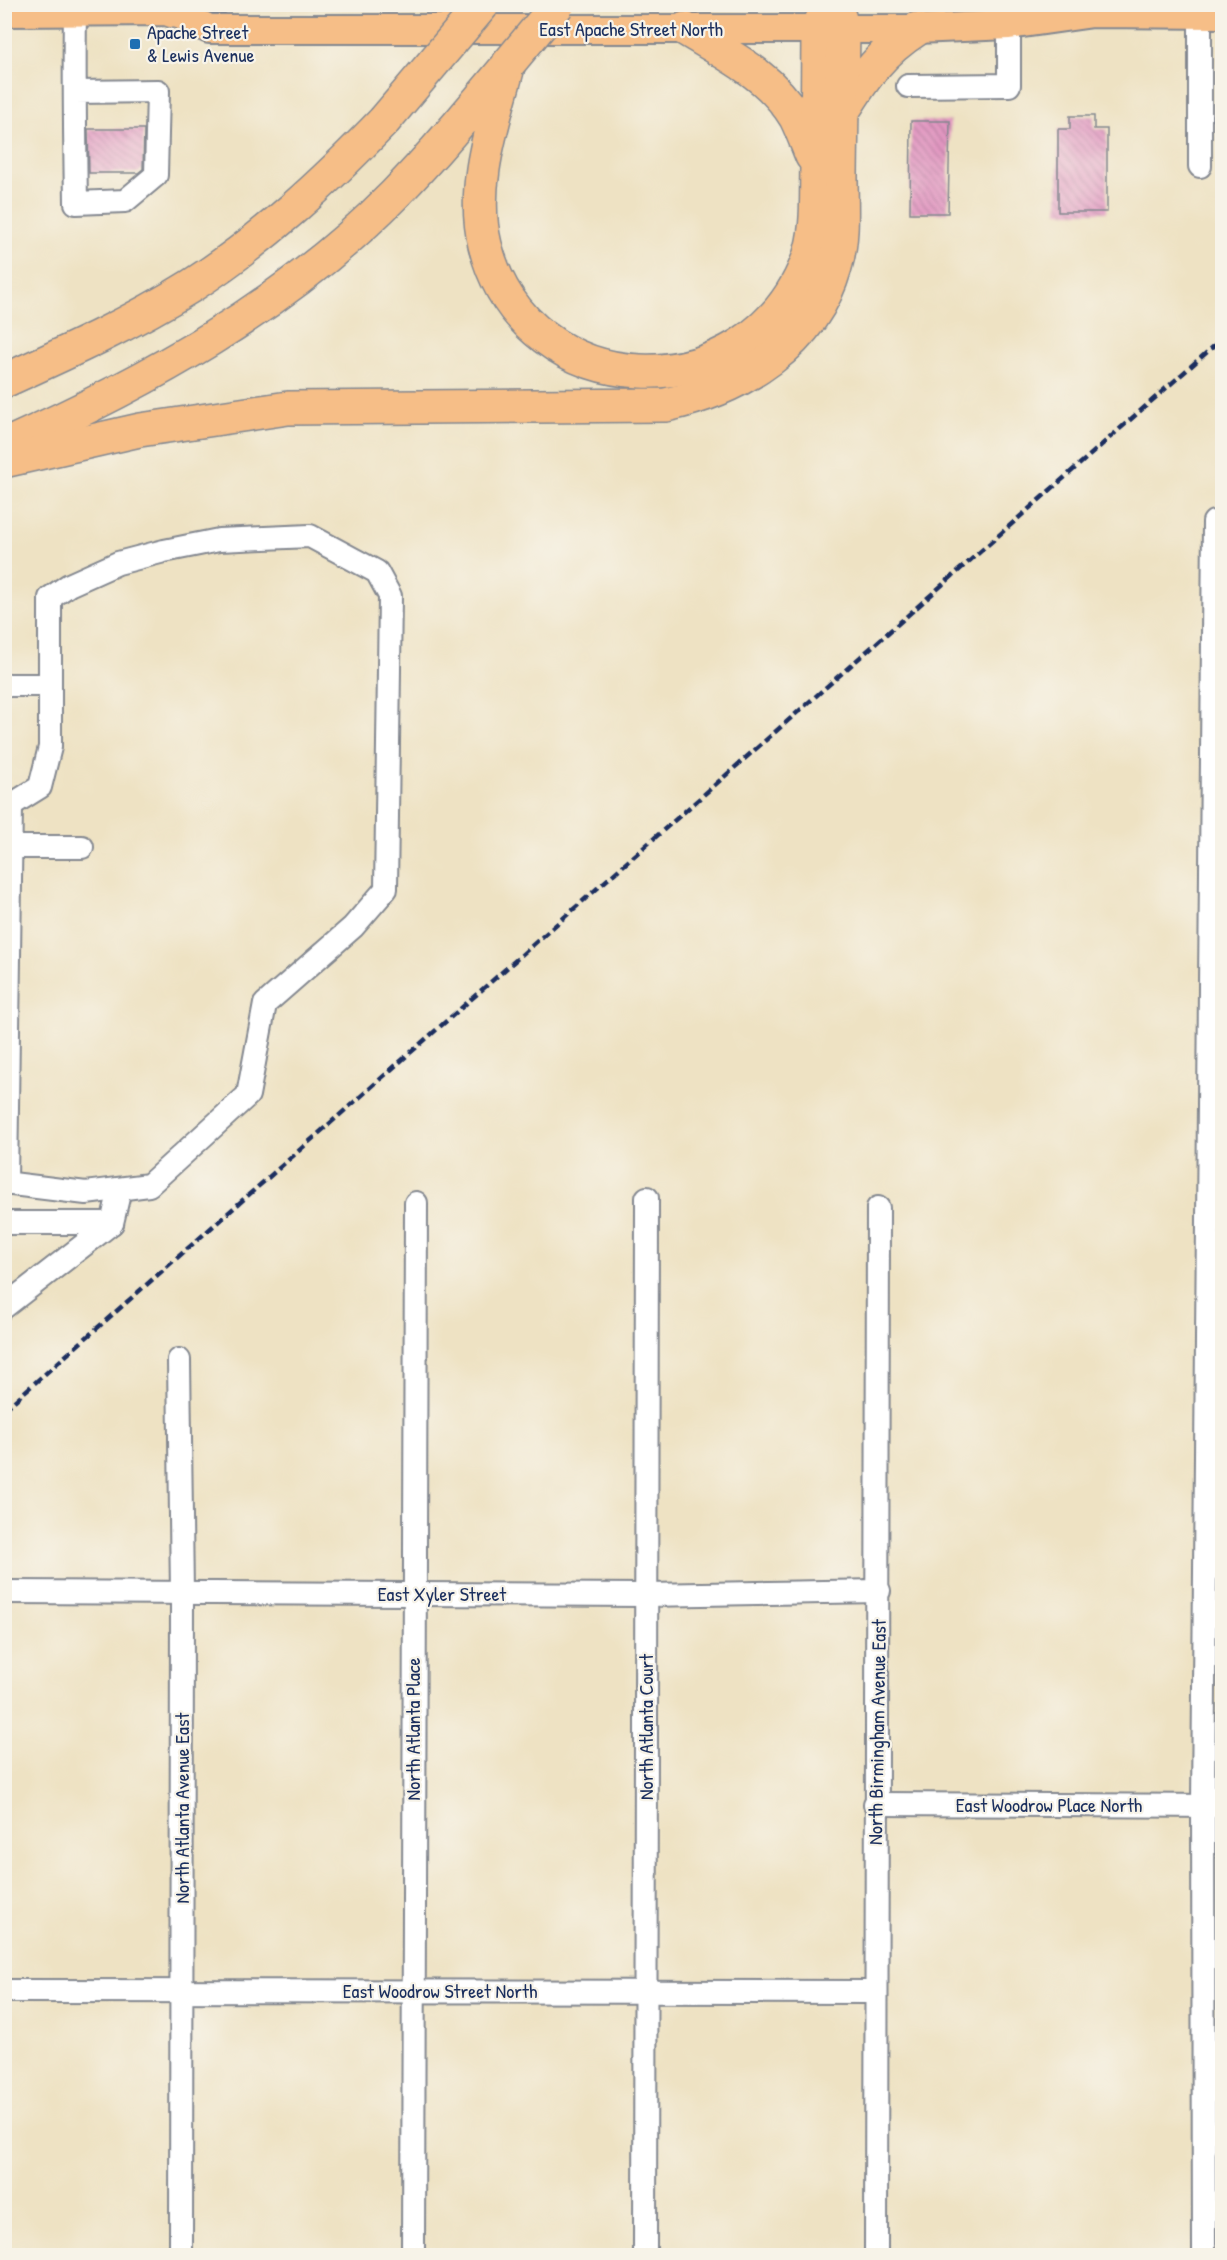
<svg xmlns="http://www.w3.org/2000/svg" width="1227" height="2260" viewBox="0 0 1227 2260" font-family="'Patrick Hand',sans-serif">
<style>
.building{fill:url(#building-back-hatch)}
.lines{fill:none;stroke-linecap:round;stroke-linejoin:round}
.minor-casing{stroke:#848890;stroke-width:26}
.major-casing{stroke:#848890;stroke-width:32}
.highway-casing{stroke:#848890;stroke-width:36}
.minor{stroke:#fff;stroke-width:22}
.major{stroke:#f6be87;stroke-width:28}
.highway{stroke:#f6be87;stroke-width:33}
.rail{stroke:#1b2f5e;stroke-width:4.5;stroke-dasharray:9 4.5;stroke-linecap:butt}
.highway-bridge-casing{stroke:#848890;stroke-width:36;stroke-linecap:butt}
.highway-bridge{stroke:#f6be87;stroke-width:33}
.poi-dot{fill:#1f6fb2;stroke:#f7f3e8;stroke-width:2}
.labels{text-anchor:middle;stroke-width:4.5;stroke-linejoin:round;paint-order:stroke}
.street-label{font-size:20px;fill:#1b2f5e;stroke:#f7f3e8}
.poi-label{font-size:20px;fill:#1b2f5e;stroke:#f7f3e8;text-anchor:start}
</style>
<defs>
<pattern id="building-back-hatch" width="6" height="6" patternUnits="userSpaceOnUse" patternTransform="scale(1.5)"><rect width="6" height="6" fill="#e297c1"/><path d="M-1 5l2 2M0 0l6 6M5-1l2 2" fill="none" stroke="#b67ca0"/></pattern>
</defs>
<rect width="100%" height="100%" fill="#f7f3e8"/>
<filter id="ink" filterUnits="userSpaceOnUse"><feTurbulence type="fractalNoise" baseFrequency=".0167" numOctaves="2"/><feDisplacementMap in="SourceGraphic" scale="12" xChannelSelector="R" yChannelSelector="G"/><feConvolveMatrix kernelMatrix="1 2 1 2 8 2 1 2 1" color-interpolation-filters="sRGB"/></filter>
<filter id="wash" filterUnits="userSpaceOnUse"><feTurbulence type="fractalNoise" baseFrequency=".008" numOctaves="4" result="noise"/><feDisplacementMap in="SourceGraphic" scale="24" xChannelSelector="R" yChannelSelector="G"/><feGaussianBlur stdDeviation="1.35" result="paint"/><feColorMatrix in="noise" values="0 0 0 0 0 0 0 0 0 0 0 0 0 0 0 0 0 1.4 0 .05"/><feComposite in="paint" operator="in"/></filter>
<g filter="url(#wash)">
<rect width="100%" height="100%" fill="#eee2c3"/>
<g id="blocks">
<g class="building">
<path d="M1070 116H1094V129H1107V212H1058V129H1070Z"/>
<path d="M911 121H950L948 213H910Z"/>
<path d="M88 129H144L143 169 138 173H89Z"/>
</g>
</g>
</g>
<g filter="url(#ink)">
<use href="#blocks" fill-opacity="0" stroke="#848890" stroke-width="1.5"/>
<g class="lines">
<g class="minor-casing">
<g id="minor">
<path d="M75 11C74 75 75 139 76 203L125 201 156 175 158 91 75 92"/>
<path d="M908 86 1009 85V25"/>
<path d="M1200 166V14"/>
<path d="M4 685H50"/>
<path d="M4 805H11L40 787 50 747V598L69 585 118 563 164 551 219 540 310 536 377 572 390 596 386 889 353 927 265 1004 248 1095 149 1185 86 1193 4 1183"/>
<path d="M10 847H82"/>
<path d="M6 1183 11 805"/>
<path d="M4 1223H112"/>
<path d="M4 1307 112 1223 120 1189"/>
<path d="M179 1360 182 1593 181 2256"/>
<path d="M4 1592 647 1595 879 1591"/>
<path d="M875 1804 1222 1806"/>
<path d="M4 1991 875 1992"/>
<path d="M413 2256 416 1203"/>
<path d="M645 2256 647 1198"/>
<path d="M876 2256 878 1208"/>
<path d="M1204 2256 1203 1805 1214 522"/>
</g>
</g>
<g class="major-casing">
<path id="major" d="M4 12 173 11 209 29H917L1009 25 1093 13 1222 14"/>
</g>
<g class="highway-casing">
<g id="highway">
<path d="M173 11V4"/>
<path d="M685 29C726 54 771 75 796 118 802 130 807 144 812 156"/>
<path d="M509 63C494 121 470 184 485 245 526 407 750 414 808 260 819 230 816 197 817 166 817 120 818 75 818 30L828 4"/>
<path d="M843 111C865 76 881 52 917 29"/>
<path d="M4 381C68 352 132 323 191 286 263 240 325 182 384 121"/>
<path d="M4 446C147 382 284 307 395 194 433 155 468 113 503 71"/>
<path d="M4 461 140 430 288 408 666 405C741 389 813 345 835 267 844 238 841 206 841 176 842 127 842 78 843 29L835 4"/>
</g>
</g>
<use href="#minor" class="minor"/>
<use href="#major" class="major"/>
<use href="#highway" class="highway"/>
<path class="rail" d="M4 1410 1222 339"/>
<g class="highway-bridge-casing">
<g id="highway-bridge">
<path d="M509 63 558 4"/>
<path d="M384 121 483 4"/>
</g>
</g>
<use href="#highway-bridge" class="highway-bridge"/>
</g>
</g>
<rect class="poi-dot" x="129" y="38" width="12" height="12" rx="3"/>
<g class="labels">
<g class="street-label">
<text x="631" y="36">East Apache Street North</text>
<text x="442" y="1601">East Xyler Street</text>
<text transform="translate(646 1727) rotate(-90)" y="7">North Atlanta Court</text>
<text transform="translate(413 1729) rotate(-90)" y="7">North Atlanta Place</text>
<text transform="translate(877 1732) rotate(-89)" y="7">North Birmingham Avenue East</text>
<text x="1049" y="1812">East Woodrow Place North</text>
<text transform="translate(182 1808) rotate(-90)" y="7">North Atlanta Avenue East</text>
<text x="440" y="1998">East Woodrow Street North</text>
</g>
<g class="poi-label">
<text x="147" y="39">Apache Street<tspan x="147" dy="23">&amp; Lewis Avenue</tspan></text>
</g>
</g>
<rect width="1227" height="2260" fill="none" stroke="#f7f3e8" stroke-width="24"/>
</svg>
